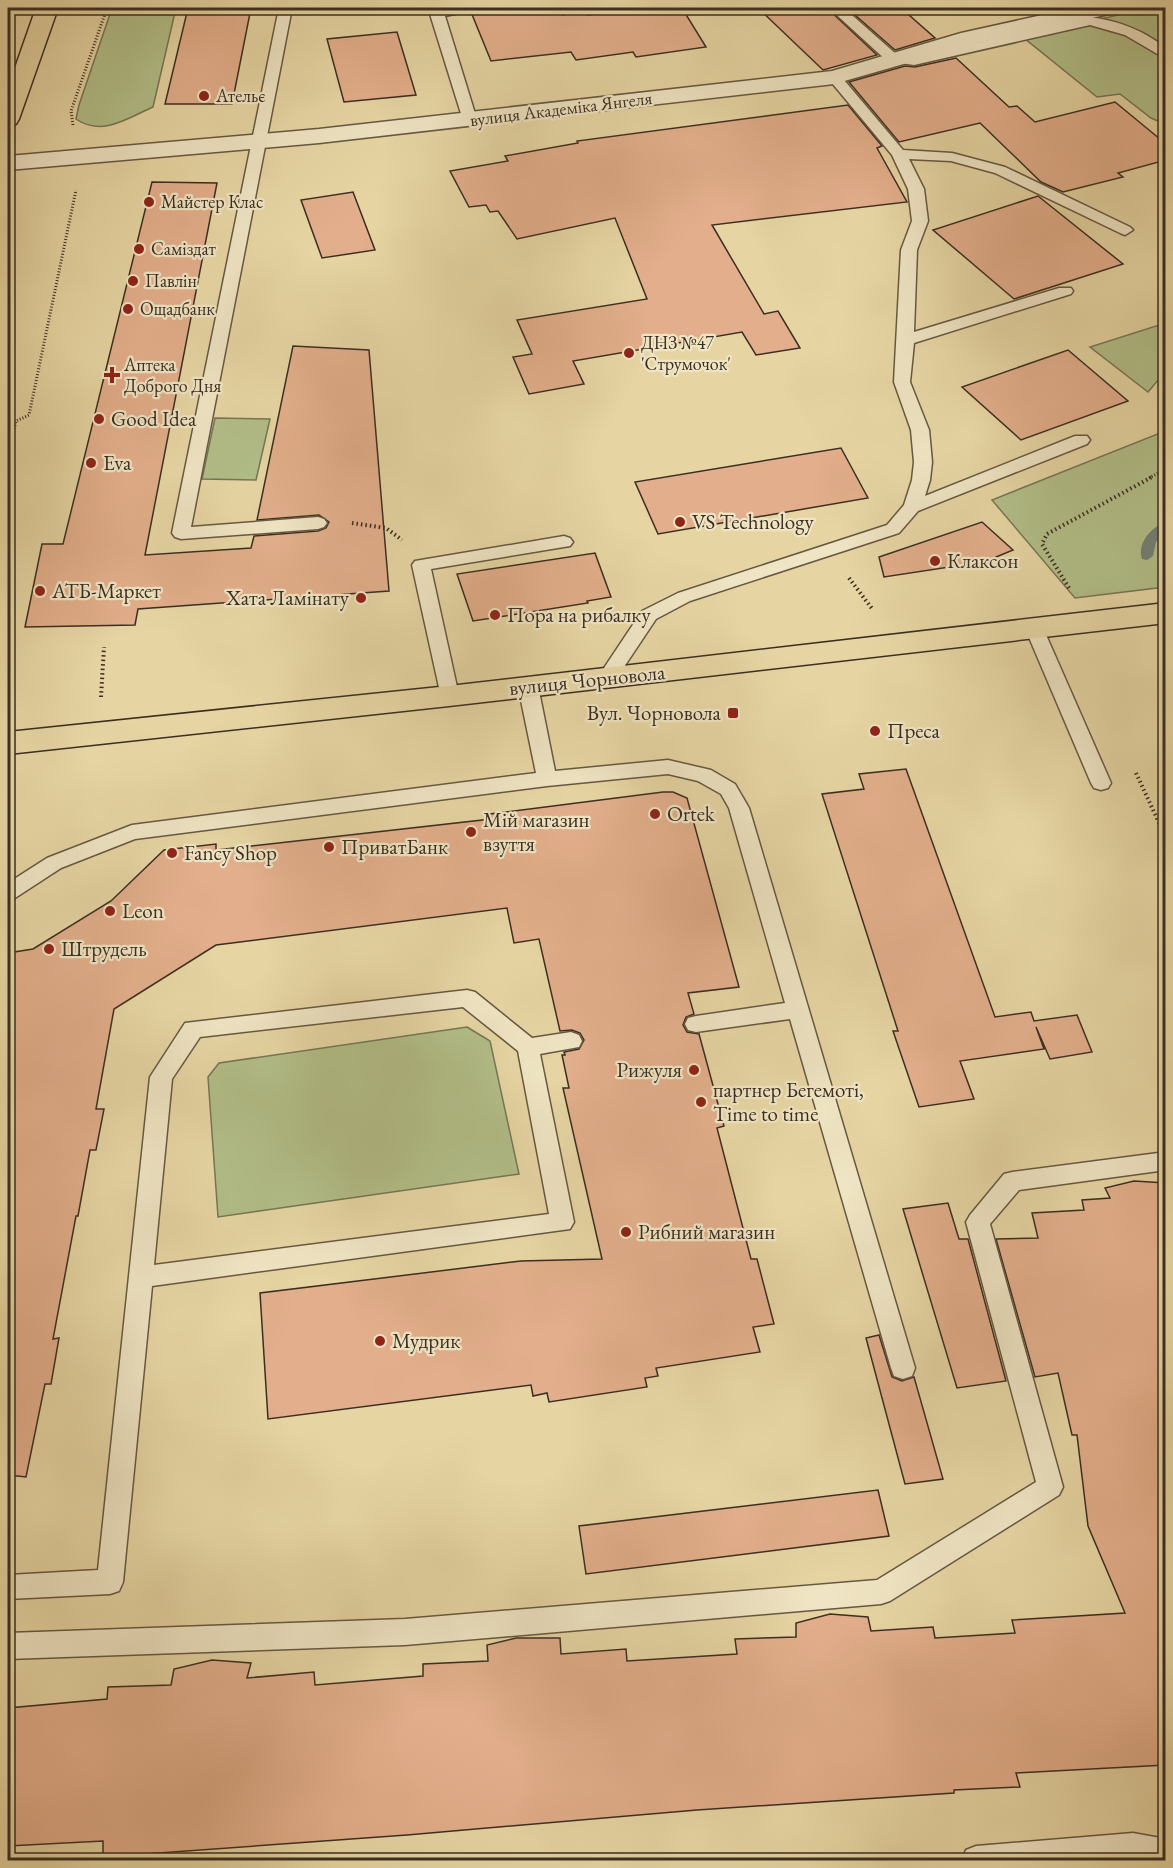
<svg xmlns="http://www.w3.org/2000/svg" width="1173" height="1868" viewBox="0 0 1173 1868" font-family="'EB Garamond',serif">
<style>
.green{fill:#b2be88;stroke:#767655;stroke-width:1.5}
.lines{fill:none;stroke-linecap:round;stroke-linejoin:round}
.stream{fill:#748077;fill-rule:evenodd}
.building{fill:#e2ae8b;stroke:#3b2e22;stroke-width:1.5}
.lane-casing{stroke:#665842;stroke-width:3}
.street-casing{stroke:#665842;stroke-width:3}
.primary-casing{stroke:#3b2e22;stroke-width:3}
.path-far1{stroke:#3b2e22;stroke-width:3;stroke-dasharray:1 2;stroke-linecap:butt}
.path{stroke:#3b2e22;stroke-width:4;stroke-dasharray:1.5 3;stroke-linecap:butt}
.lane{fill:#efe4c3;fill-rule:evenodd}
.street{fill:#efe4c3;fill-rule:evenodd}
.primary{fill:#e6d5a3;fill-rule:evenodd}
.poi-dot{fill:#8f2418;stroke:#efe4c3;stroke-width:2}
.labels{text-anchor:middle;stroke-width:4.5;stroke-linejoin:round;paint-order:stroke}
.far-poi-label{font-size:18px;fill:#3b2e22;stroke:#efe4c3;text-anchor:start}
.far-street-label{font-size:18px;fill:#3b2e22;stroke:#efe4c3}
.poi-label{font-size:21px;fill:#3b2e22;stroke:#efe4c3;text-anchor:start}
.street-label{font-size:21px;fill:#3b2e22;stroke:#efe4c3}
</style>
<rect width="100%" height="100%" fill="#e6d5a3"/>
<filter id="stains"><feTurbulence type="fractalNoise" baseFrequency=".00333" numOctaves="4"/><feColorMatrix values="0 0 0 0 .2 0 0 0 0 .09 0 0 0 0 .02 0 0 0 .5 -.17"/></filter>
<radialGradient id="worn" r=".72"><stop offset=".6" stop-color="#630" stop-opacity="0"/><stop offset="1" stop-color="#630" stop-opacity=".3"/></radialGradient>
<g class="green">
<path d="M112 8H176L153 107C128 118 102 137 76 119L79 105Z"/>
<path d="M1146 8H1165V124L1151 118 1120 94 1097 97 1024 38Z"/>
<path d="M1159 325 1165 331V372L1148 392 1090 347Z"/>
<path d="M215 418 270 419 256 480 202 479Z"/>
<path d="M1165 431V587L1075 598 992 500Z"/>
<path d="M467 1027 490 1041 519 1174 218 1217 208 1077 219 1063Z"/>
</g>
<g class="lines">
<path class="stream" d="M1166 522V532L1156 542 1153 556 1147 560 1142 559C1137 543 1151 527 1166 522Z"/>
</g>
<g class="building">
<path d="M188 8H251L232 104H165Z"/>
<path d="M473 8H561L562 15 585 11 588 15 632 9 633 11 682 8 706 47 636 57 633 52 576 60 571 52 491 61 471 12Z"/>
<path d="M758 8H827L877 55 823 70Z"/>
<path d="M847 8H901L935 38 895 50Z"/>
<path d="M397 32 416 95 344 102 327 39Z"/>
<path d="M956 58 1009 107 1017 106 1035 122 1115 102 1166 144V160L1118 173 1123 177 1063 192 1041 182 980 123 899 142 849 82 905 66 915 67Z"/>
<path d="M848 105 882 146 877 148 907 202 712 225 764 314 778 311 800 348 756 355 742 332 573 361 584 384 529 394 513 357 532 354 517 320 647 299 615 218 517 239 498 211 490 212 486 205 469 207 450 171 508 161 505 156 578 143 577 141Z"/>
<path d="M152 182 217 183 145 555 251 548 254 536 318 531 326 528 329 522 319 515 257 520 293 346 369 350 389 591 138 609 135 625 25 627 42 544H63Z"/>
<path d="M353 192 375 250 322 258 301 200Z"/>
<path d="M1038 196 1123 264 1014 299 933 230Z"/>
<path d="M1068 350 1128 401 1021 440 962 387Z"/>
<path d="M841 448 868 498 658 534 635 482Z"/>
<path d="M982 522 1013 550 972 567 969 564 884 577 879 557Z"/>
<path d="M595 553 611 597 587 601 588 603 473 621 457 574Z"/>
<path d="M906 769 995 1017 1031 1012 1034 1021 1077 1015 1092 1052 1050 1059 1036 1027 1044 1049 960 1061 974 1099 919 1107 893 1031H898L822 794 864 789 859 774Z"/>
<path d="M663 792H673L687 798 739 987 688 993 694 1014 686 1017 683 1025 687 1032 699 1034 724 1126 717 1128 751 1259H757L774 1324 753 1327 760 1352 656 1368 658 1376 645 1378 647 1387 549 1402 547 1393 533 1396 531 1385 268 1419 260 1293 521 1261 602 1259 563 1088H569L562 1055H565L564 1052 579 1049 584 1040 580 1033 572 1030 560 1031 539 939 514 943 507 908 216 945 114 1009 96 1109H104L96 1150H90L78 1216H76L53 1339 59 1338 51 1384H45L26 1477 8 1475V953L33 949 111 901 164 850 216 844V850L491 819 490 814Z"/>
<path d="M1134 1181 1166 1183V1765L1016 1773 1020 1787 954 1790V1793L697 1810 407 1835 103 1857V1841L8 1846V1708L107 1699 108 1687 171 1685 174 1669 212 1660 251 1663 247 1678 314 1672 315 1685 423 1676V1664L488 1661 487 1645 516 1638H560L561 1654 626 1649 627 1661 737 1654 735 1639 796 1637V1623L830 1614 868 1617 871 1631 933 1627 935 1638 1015 1633 1012 1620 1125 1613 1088 1526 1077 1435H1072L1058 1373 1035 1377 996 1239 1038 1238 1032 1213 1084 1210 1082 1200 1110 1198 1105 1188Z"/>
<path d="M948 1203 959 1239H968L1006 1381 957 1388 903 1209Z"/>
<path d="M879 1335 892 1377 902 1381 914 1377 943 1479 905 1484 866 1338Z"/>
<path d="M878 1490 889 1536 586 1574 579 1526Z"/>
</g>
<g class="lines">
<g class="lane-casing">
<g id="lane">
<path d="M279 8H292L191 527 318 517 324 519 327 523 324 527 318 529 181 539 175 537 172 533Z"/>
<path d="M448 8H471L469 11 445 16 477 120 470 124 463 120 430 14 432 11Z"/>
<path d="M829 8H844L896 54 914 57 1090 17C1119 21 1143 30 1166 48V59L1125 35 1090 25 914 65 887 61Z"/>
<path d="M834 73 839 74 903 150 952 153 1005 167 1130 227 1133 230 1125 235 1120 233 995 173 951 161 909 159 924 189 928 221 917 250 914 332 1059 288H1071L1073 291 1071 294 914 343 910 382 929 430 932 462 930 480 925 496 1075 436H1087L1090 440 1087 444 918 511 899 533 690 601 656 619 614 682 607 683 600 682 598 677 642 611 678 593 887 525 904 505 912 480 914 462 911 430 894 382 901 250 912 221 908 189 892 155 827 77Z"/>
<path d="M564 536 570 538 573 542 570 546 431 569 459 696 456 701 449 703 442 701 412 565 415 561Z"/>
<path d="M1034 622 1041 624 1043 628 1111 783 1108 788 1101 790 1094 788 1091 783 1025 628 1027 624Z"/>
<path d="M528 679 535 681 538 686 555 771 668 760 711 770 735 784 749 808 915 1368 912 1376 903 1379 894 1376 891 1368 790 1019 696 1032 688 1030 685 1024 688 1018 696 1016 785 1003 729 808 721 794 698 781 668 774 547 786 135 839 61 868 15 898 8 901V883L47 858 132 825 536 773 518 686 521 681Z"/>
<path d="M467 990 475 992 532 1038 571 1032 579 1035 582 1041 579 1047 540 1054 574 1222 570 1229 152 1286 123 1582 119 1591 110 1594 8 1599V1575L98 1570 150 1077 185 1023ZM463 1007 518 1051 549 1214 154 1265 172 1079 200 1037Z"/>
<path d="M1166 1152V1170L1019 1190 990 1224 1063 1487 1059 1495 890 1601 881 1604 405 1645 8 1659V1633L405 1619 877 1580 1036 1482 966 1222 970 1215 1004 1174 1012 1172Z"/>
<path d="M1133 1833 1166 1839V1860H962L966 1850 976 1846Z"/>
</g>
</g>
<g class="street-casing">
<path id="street" d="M1074 8H1117L1114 13 977 43 834 84 319 143 8 170V156L319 129 832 71 961 33Z"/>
</g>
<g class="primary-casing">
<g id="primary">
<path d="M36 8H58L19 119 16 124 8 126V88Z"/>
<path d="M1166 603V623L449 706 8 754V732L449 686Z"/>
</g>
</g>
<g class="path-far1">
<path d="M73 125 71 111 107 8"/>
<path d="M8 455 16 421 29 415 76 190"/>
<path d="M1149 478 1166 469"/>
</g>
<g class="path">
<path d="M352 523 386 528 402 540"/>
<path d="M849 578 873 610"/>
<path d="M1069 588 1042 544 1047 534 1152 477"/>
<path d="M101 697 104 647"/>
<path d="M1136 773 1166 838"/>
</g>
<use href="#lane" class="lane"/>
<use href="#street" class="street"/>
<use href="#primary" class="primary"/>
</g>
<g class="poi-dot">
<circle cx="204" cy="96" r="6"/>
<circle cx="149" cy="202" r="6"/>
<circle cx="139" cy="249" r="6"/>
<circle cx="133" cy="281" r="6"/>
<circle cx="128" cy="309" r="6"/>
<circle cx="629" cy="353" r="6"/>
<path d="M109 366h6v6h6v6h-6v6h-6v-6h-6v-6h6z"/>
<circle cx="99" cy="419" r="6"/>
<circle cx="91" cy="463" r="6"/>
<circle cx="680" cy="522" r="6"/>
<circle cx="935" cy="561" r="6"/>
<circle cx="40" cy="591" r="6"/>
<circle cx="361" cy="598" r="6"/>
<circle cx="495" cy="615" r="6"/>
<rect x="727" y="707" width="12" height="12" rx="3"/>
<circle cx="875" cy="731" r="6"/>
<circle cx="655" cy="814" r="6"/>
<circle cx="471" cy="832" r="6"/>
<circle cx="329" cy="847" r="6"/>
<circle cx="172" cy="853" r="6"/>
<circle cx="110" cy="911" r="6"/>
<circle cx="49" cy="949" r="6"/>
<circle cx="694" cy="1070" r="6"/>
<circle cx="701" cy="1102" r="6"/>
<circle cx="626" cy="1232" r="6"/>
<circle cx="380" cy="1341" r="6"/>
</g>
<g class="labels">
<g class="far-poi-label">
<text x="216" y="102">Ательє</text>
<text x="161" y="208">Майстер Клас</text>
<text x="151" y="255">Саміздат</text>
<text x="145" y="287">Павлін</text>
<text x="140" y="315">Ощадбанк</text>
<text x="641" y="349">ДНЗ №47<tspan x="641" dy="21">'Струмочок'</tspan></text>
<text x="124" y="371">Аптека<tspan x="124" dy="21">Доброго Дня</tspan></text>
</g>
<g class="far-street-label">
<text transform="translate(561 109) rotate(-7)" y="6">вулиця Академіка Янгеля</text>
</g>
<g class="poi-label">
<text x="111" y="426">Good Idea</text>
<text x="103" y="470">Eva</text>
<text x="692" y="529">VS Technology</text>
<text x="947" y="568">Клаксон</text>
<text x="52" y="598">АТБ-Маркет</text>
<text x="349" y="605" text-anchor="end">Хата Ламінату</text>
<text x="507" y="622">Пора на рибалку</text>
<text x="721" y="720" text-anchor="end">Вул. Чорновола</text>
<text x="887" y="738">Преса</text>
<text x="667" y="821">Ortek</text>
<text x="483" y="827">Мій магазин<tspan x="483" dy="24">взуття</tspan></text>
<text x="341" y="854">ПриватБанк</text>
<text x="184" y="860">Fancy Shop</text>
<text x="122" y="918">Leon</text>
<text x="61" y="956">Штрудель</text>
<text x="682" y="1077" text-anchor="end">Рижуля</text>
<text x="713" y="1097">партнер Бегемоті,<tspan x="713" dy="24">Time to time</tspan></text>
<text x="638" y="1239">Рибний магазин</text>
<text x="392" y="1348">Мудрик</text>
</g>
<g class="street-label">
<text transform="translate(587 680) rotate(-6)" y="7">вулиця Чорновола</text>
</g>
</g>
<rect width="1173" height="1868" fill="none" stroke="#e6d5a3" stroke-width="30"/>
<rect x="9" y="9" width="1155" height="1850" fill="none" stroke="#3b2e22" stroke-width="3"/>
<rect x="15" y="15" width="1143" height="1838" fill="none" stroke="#3b2e22" stroke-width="1.5"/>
<rect width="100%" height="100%" filter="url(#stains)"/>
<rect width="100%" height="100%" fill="url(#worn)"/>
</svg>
